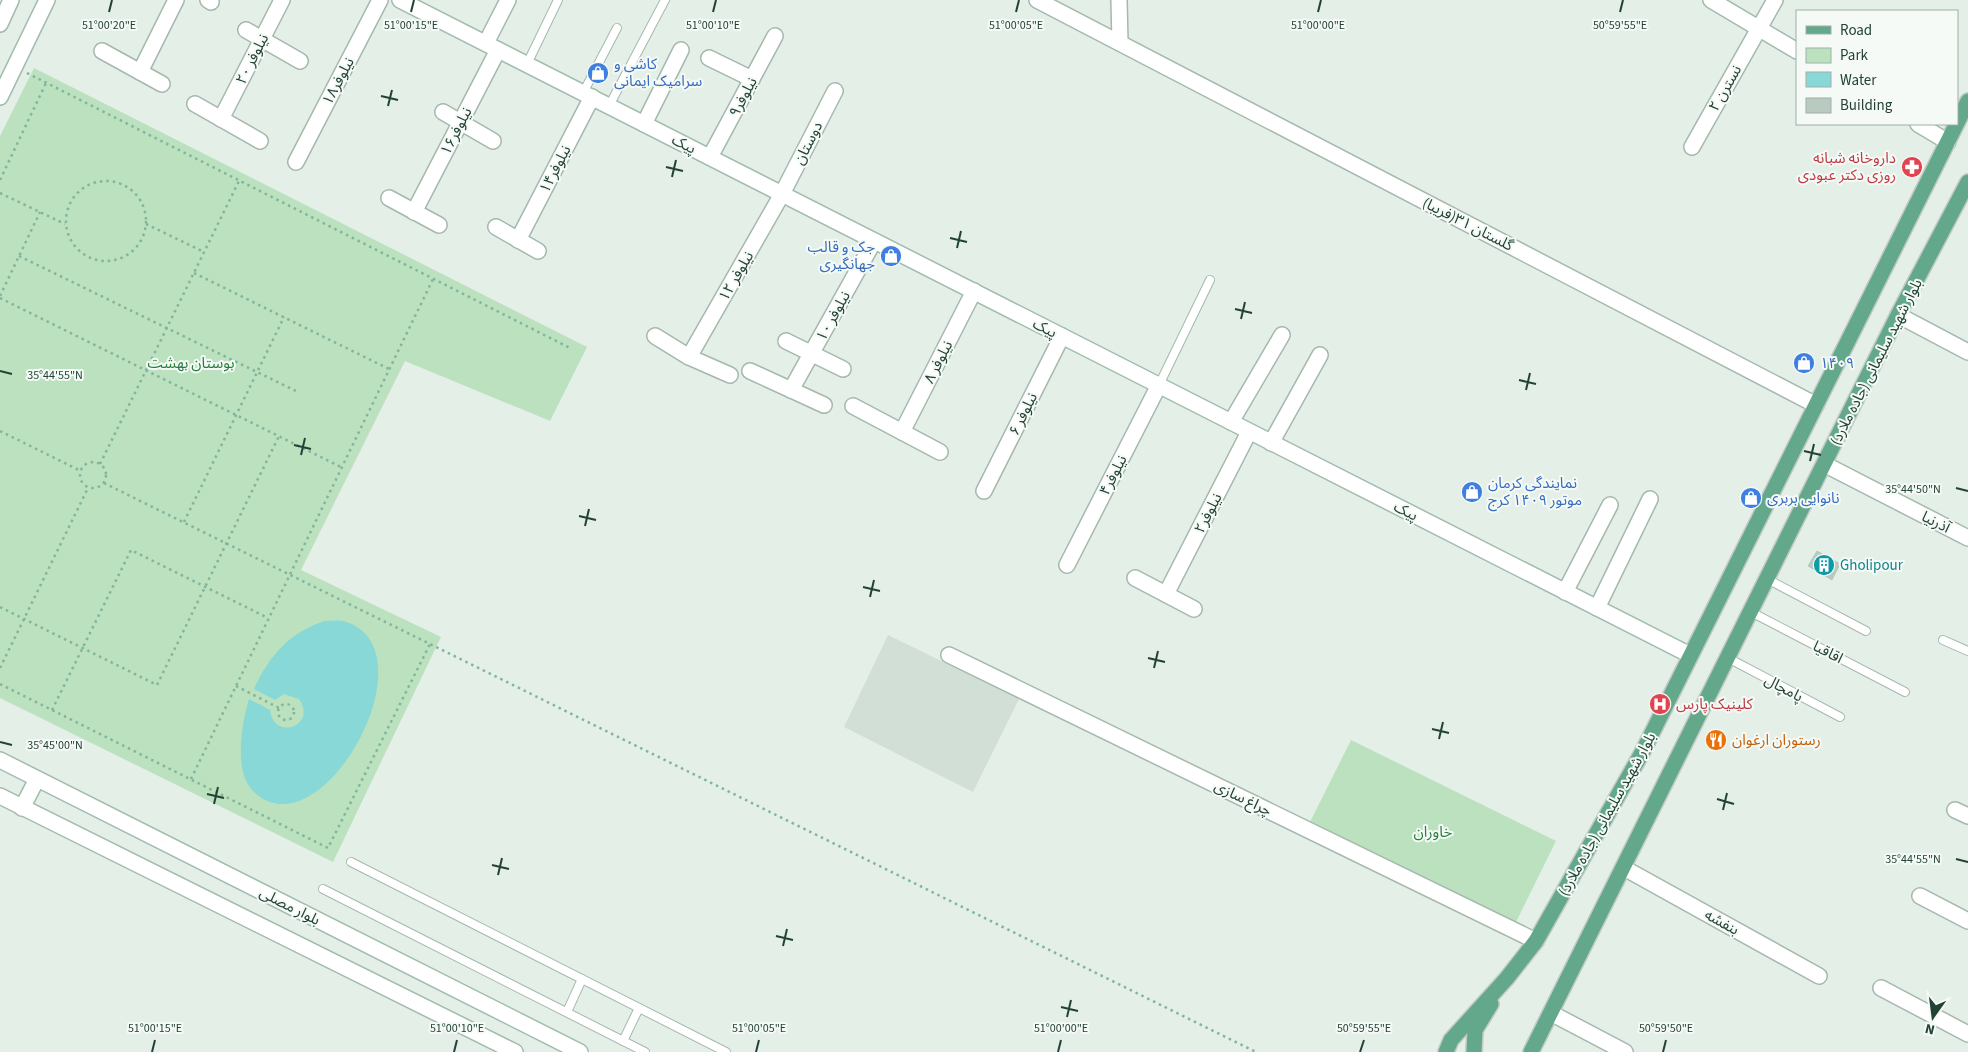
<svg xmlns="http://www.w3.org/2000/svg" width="1968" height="1052" viewBox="0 0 1968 1052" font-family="'Source Sans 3','Noto Sans Arabic',sans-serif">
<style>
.built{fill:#d2dfd6}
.green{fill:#bbe1bf}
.water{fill:#87d8d6}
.building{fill:#b9cac0;stroke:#b5c9bd}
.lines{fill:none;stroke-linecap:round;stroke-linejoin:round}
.lane-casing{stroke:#a6b8ae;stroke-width:10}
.street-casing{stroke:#a6b8ae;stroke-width:18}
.secondary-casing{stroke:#a1bbae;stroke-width:18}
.primary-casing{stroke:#c1cac6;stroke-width:18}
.path{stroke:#81b59c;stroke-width:2.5;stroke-dasharray:2.5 4;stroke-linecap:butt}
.lane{stroke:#fff;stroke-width:8}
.street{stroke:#fff;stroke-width:15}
.secondary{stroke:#fff;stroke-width:15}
.primary{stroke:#64a88b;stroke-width:15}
.ticks{fill:none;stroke:#214234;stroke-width:2}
.labels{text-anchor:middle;stroke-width:4;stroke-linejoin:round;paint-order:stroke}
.street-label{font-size:15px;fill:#214234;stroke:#f5faf7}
.shop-label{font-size:15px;fill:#366cbe;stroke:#f5faf7;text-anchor:start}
.health-label{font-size:15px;fill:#be3a42;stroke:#f5faf7;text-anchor:end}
.park-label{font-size:15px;fill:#277d3a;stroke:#f5faf7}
.culture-label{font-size:15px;fill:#0d838f;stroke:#f5faf7;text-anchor:start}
.food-label{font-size:15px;fill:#c56008;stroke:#f5faf7;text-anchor:start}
.ticks-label{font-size:12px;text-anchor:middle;fill:#214234;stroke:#f5faf7;stroke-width:4;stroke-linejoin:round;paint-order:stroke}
</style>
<rect width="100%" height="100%" fill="#e4efe8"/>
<path class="built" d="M888 635 1019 699 973 792 844 727Z"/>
<g class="green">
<path d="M34 68 587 347 550 421 405 361 301 570 441 637 333 862 0 698V136Z"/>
<path d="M1351 740 1556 841 1515 924 1310 822Z"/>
</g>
<path class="water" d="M324 621C330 621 337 620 343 621 437 646 321 858 253 791 233 771 242 723 249 699L270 710C274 742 318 725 299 699L284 694 275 700 254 689C269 656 289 633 324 621Z"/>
<path class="building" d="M1817 551 1840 564 1832 580 1808 566Z"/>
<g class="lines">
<g class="lane-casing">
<g id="lane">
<path d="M527 64 558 0"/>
<path d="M583 93 617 28"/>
<path d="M609 106 665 0"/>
<path d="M1159 385 1210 280"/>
<path d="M1767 579 1866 631"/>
<path d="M1751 612 1905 692"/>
<path d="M1943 640 1968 651"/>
<path d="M1728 658 1840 717"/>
<path d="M351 862 726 1052"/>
<path d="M323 889 645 1052"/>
<path d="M567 1012 582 979"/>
<path d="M623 1041 639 1008"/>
</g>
</g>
<g class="street-casing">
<g id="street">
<path d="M208 0 211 2"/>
<path d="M1037 0 1816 405"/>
<path d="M1119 0 1120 43"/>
<path d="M246 30 300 61"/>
<path d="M486 43 508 0"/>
<path d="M102 51 162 84"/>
<path d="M709 58 752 79"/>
<path d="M140 72 176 0"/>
<path d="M195 104 260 141"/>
<path d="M443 112 493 141"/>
<path d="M221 119 282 0"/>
<path d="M644 124 681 50"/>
<path d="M1692 147 1775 0"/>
<path d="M710 157 775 36"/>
<path d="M296 162 380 0"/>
<path d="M389 198 439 225"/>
<path d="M414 212 498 50"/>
<path d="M496 227 538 251"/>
<path d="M518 240 592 97"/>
<path d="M1898 315 1968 352"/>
<path d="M655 336 689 357 730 375"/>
<path d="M786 341 843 369"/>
<path d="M689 357 782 194 835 91"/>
<path d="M750 371 824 405"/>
<path d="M791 390 874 241"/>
<path d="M853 406 940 452"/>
<path d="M1231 422 1282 335"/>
<path d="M902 432 974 291"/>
<path d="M1271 443 1320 355"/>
<path d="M1824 464 1968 538"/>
<path d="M984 491 1062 336"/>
<path d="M1067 565 1159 385"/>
<path d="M1135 578 1194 609"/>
<path d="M1565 592 1610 505"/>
<path d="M1166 594 1249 432"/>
<path d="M1597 608 1650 499"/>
<path d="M949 655 1536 941"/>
<path d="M1955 810 1968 816"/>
<path d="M1624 868 1819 976"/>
<path d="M1920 896 1968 921"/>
<path d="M1881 988 1968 1034"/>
<path d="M1551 1013 1625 1052"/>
</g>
</g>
<g class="secondary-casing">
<g id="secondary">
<path d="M400 0 1690 655"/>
<path d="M1711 0 1797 51"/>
<path d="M0 24 11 0"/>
<path d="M0 97 47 0"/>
<path d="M1918 124 1948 142"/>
<path d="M0 760 580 1052"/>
<path d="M0 796 515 1052"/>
<path d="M22 808 37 779"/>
</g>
</g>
<g class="primary-casing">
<g id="primary">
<path d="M1446 1052 1451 1040 1507 978 1536 941 1643 751 1968 101"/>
<path d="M1474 1052 1475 1030 1491 1004"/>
<path d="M1531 1052 1898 315 1968 182"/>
</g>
</g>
<g class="path">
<path d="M27 73 572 349"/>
<path d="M0 180 46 83"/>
<circle cx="106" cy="221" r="40"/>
<path d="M0 193 65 224"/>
<path d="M146 224 204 252"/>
<path d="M19 256 298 392"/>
<path d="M194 273 389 369"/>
<path d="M0 296 40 212"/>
<path d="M0 298 341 467"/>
<path d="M0 431 81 471"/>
<circle cx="93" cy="475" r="13"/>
<path d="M100 464 239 181"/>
<path d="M104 483 1256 1052"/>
<path d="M184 522 284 317"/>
<path d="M0 607 157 685 279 436"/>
<path d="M0 668 88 488"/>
<path d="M0 684 328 848 430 644"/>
<path d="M236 686 279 708"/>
<circle cx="286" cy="712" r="8"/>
<path d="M52 710 131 550 268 618"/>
<path d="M191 779 433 279"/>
</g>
<use href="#lane" class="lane"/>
<use href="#street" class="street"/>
<use href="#secondary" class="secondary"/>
<use href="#primary" class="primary"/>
</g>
<path class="ticks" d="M109 12 112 0M411 12 414 0M713 12 716 0M1016 12 1019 0M1318 12 1321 0M1620 12 1623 0M381 96 398 100M388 106 392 90M666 167 683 171M672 177 676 160M950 238 967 242M957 248 961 231M1235 309 1252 313M1241 319 1245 302M0 371 12 374M1519 380 1536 384M1526 390 1530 373M294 445 311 449M1804 451 1821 455M301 455 305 438M1810 461 1814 444M1956 488 1968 491M579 516 596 520M585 526 589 509M863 587 880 591M870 597 874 580M1148 658 1165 662M1154 668 1158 651M1432 729 1449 733M1439 739 1443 722M0 742 12 745M207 794 224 798M1717 799 1734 804M214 804 218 787M1723 810 1727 793M1956 859 1968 862M492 865 509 869M498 875 502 858M776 936 793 940M783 946 787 929M1061 1007 1078 1011M1067 1017 1071 1000M152 1052 155 1040M454 1052 457 1040M756 1052 759 1040M1058 1052 1061 1040M1360 1052 1364 1040M1663 1052 1666 1040"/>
<defs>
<g id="shop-disc" transform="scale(1.125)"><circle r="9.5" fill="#3f7fe0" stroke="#f5faf7"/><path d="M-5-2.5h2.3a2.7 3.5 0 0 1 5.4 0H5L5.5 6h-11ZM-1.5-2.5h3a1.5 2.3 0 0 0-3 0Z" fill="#fff"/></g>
<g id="pharmacy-disc" transform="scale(1.125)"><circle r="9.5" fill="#e0444e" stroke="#f5faf7"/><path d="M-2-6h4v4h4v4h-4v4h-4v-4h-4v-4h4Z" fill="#fff"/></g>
<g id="building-disc" transform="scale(1.125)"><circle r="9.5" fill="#0f9aa8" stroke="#f5faf7"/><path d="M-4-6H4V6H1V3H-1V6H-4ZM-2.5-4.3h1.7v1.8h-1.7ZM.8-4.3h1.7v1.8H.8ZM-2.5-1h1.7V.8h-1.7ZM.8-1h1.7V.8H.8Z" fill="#fff"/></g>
<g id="hospital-disc" transform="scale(1.125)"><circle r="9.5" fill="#e0444e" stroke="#f5faf7"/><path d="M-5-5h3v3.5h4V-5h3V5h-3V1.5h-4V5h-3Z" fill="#fff"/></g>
<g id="restaurant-disc" transform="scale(1.125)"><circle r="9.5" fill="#e8710a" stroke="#f5faf7"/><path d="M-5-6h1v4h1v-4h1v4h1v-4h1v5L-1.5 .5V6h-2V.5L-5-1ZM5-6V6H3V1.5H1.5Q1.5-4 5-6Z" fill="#fff"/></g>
</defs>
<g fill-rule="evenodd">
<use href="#shop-disc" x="598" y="73"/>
<use href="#pharmacy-disc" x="1912" y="167"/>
<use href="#shop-disc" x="891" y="256"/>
<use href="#shop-disc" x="1804" y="363"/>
<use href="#shop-disc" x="1472" y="492"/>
<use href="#shop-disc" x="1751" y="498"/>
<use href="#building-disc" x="1824" y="565"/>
<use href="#hospital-disc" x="1660" y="704"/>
<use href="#restaurant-disc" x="1716" y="740"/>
</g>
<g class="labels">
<g class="street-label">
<text transform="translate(252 59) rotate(-63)" y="5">نیلوفر ۲۰</text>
<text transform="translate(338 81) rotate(-62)" y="5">نیلوفر۱۸</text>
<text transform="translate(1725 88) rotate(-60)" y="5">نسترن ۲</text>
<text transform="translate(743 97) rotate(-62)" y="5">نیلوفر۹</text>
<text transform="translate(456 131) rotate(-63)" y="5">نیلوفر۱۶</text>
<text transform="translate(808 143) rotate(-63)" y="5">دوستان</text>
<text transform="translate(684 144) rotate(27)" y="5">پیک</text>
<text transform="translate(555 169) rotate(-63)" y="5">نیلوفر۱۴</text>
<text transform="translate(1468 224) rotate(27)" y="5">گلستان ۳۱(فریبا)</text>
<text transform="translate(736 276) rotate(-60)" y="5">نیلوفر ۱۲</text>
<text transform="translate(833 316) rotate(-61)" y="5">نیلوفر ۱۰</text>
<text transform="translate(1045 328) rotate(27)" y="5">پیک</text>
<text transform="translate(938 362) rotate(-63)" y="5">نیلوفر ۸</text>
<text transform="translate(1876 362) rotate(-63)" y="5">بلوار شهید سلیمانی (جاده ملارد)</text>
<text transform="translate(1023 414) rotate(-64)" y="5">نیلوفر ۶</text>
<text transform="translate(1113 475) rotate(-63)" y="5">نیلوفر۴</text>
<text transform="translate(1406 511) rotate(27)" y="5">پیک</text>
<text transform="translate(1208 513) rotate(-63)" y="5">نیلوفر۲</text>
<text transform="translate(1936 522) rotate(27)" y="5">آذرنیا</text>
<text transform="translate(1828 652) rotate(27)" y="5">اقاقیا</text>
<text transform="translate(1784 688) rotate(28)" y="5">پامچال</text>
<text transform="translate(1243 798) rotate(26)" y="5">چراغ سازی</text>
<text transform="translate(1607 814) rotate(-61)" y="5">بلوار شهید سلیمانی (جاده ملارد)</text>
<text transform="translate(290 906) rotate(27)" y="5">بلوار مصلی</text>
<text transform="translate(1722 922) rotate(29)" y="5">بنفشه</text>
</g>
<g class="shop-label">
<text x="614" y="69">کاشی و<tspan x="614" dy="17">سرامیک ایمانی</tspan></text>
<text x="875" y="252" text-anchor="end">جک و قالب<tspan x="875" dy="17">جهانگیری</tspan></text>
<text x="1820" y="368">۱۴۰۹</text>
<text x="1488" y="488">نمایندگی کرمان<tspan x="1488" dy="17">موتور ۱۴۰۹ کرج</tspan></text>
<text x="1767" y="503">نانوایی بربری</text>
</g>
<g class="health-label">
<text x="1896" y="163">داروخانه شبانه<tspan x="1896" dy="17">روزی دکتر عبودی</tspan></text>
<text x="1676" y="709" text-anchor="start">کلینیک پارس</text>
</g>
<g class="park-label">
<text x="191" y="368">بوستان بهشت</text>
<text x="1433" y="837">خاوران</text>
</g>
<g class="culture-label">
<text x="1840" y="570">Gholipour</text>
</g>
<g class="food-label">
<text x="1732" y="745">رستوران ارغوان</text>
</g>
</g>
<g class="ticks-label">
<text x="109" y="29">51°00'20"E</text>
<text x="411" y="29">51°00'15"E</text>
<text x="713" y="29">51°00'10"E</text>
<text x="1016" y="29">51°00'05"E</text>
<text x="1318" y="29">51°00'00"E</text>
<text x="1620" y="29">50°59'55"E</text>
<text x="55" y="379">35°44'55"N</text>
<text x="1913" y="493">35°44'50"N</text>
<text x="55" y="749">35°45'00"N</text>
<text x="1913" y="863">35°44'55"N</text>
<text x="155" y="1032">51°00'15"E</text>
<text x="457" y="1032">51°00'10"E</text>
<text x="759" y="1032">51°00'05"E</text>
<text x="1061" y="1032">51°00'00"E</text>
<text x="1364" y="1032">50°59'55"E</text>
<text x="1666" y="1032">50°59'50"E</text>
</g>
<rect x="1796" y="10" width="162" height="115" fill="#f5faf7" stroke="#a0b0a9"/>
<rect x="1806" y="26" width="25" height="8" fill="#64a88b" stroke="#a0b0a9"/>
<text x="1840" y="35" font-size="15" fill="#214234">Road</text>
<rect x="1806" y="48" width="25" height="15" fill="#bbe1bf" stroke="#a0b0a9"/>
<text x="1840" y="60" font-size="15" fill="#214234">Park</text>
<rect x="1806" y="72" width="25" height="15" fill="#87d8d6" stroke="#a0b0a9"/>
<text x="1840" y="85" font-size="15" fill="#214234">Water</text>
<rect x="1806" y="98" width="25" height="15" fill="#b9cac0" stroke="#a0b0a9"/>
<text x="1840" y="110" font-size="15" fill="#214234">Building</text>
<g transform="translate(1933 1017) rotate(194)" stroke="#f5faf7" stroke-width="4" paint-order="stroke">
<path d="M0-4L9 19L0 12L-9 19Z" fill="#214234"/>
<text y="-8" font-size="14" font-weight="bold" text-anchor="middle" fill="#214234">N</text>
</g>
</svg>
